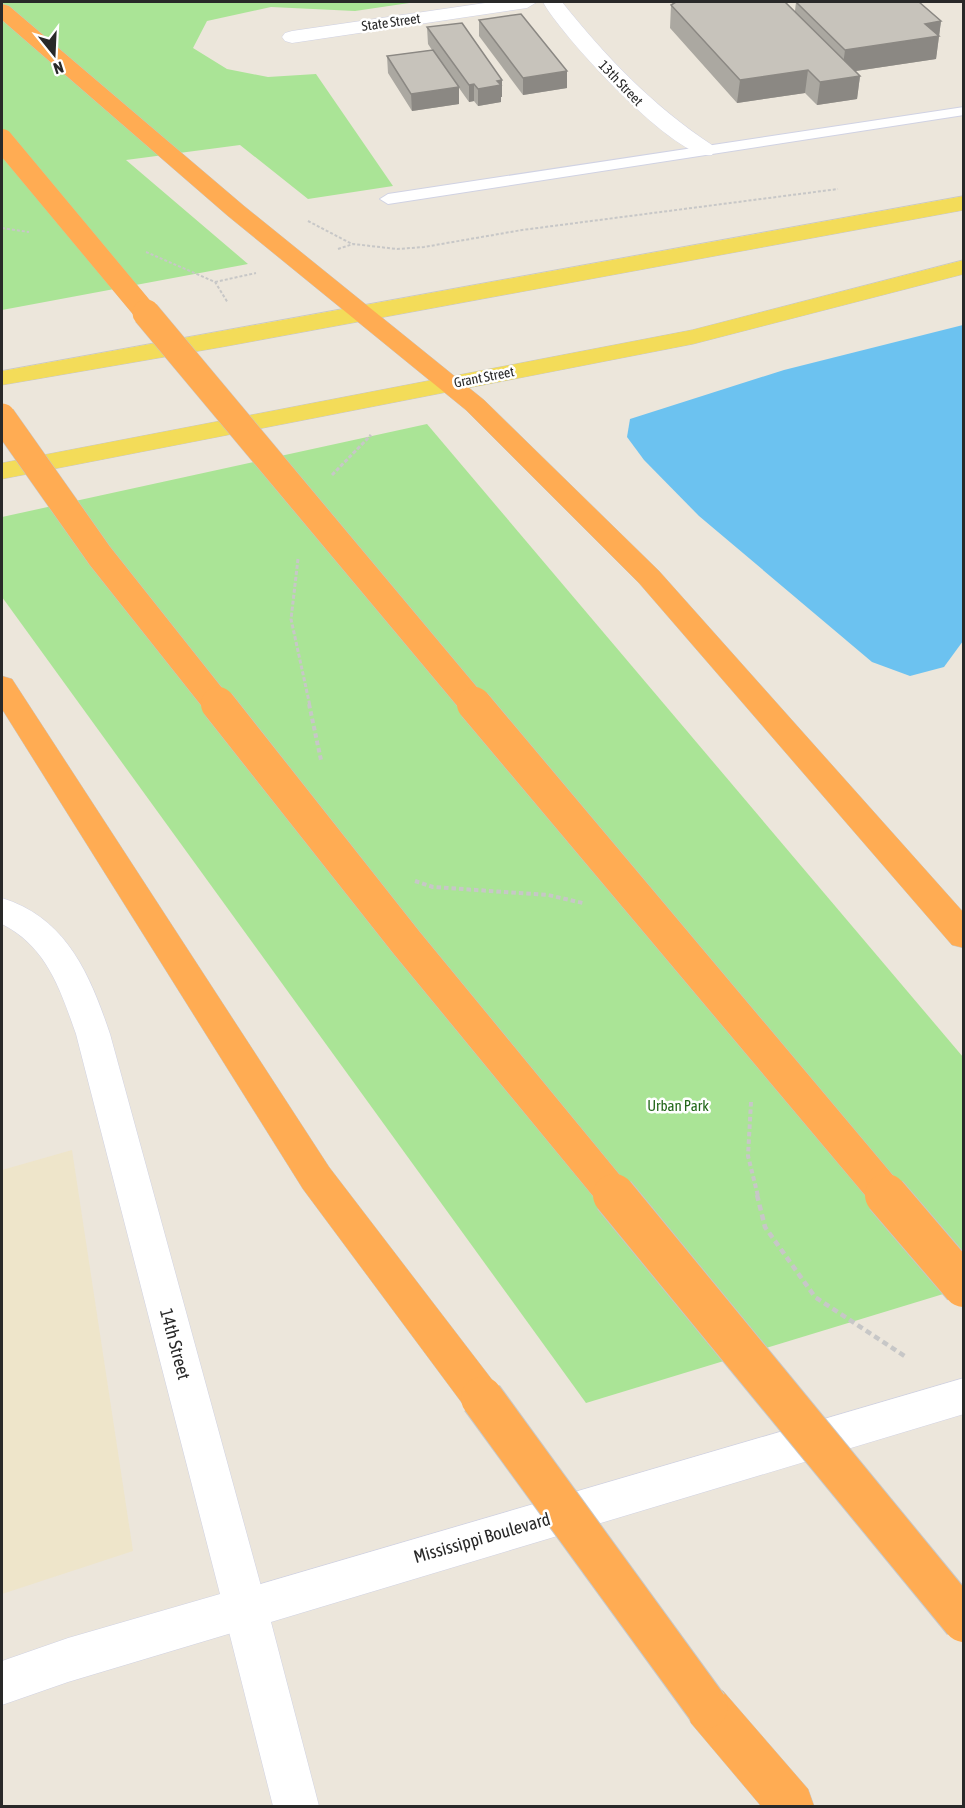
<svg xmlns="http://www.w3.org/2000/svg" width="965" height="1808" viewBox="0 0 965 1808" font-family="'Asap Condensed',sans-serif">
<style>
.education{fill:#eee5ca}
.green{fill:#aae496}
.water{fill:#6cc2f0}
.lines{fill:none;stroke-linecap:round;stroke-linejoin:round}
.lane-casing{stroke:#d0d2e3;stroke-width:2}
.street-casing{stroke:#d0d2e3;stroke-width:1}
.secondary-casing{stroke:#d0d2e3;stroke-width:1}
.primary-casing{stroke:#c7c7c7;stroke-width:1}
.highway-casing{stroke:#c7c7c7;stroke-width:1}
.path-far3{stroke:#c7c7c7;stroke-width:2;stroke-dasharray:3 2;stroke-linecap:butt}
.path-far2{stroke:#c7c7c7;stroke-width:3;stroke-dasharray:4 2;stroke-linecap:butt}
.path-far1{stroke:#c7c7c7;stroke-width:4;stroke-dasharray:4.5 3;stroke-linecap:butt}
.path{stroke:#c7c7c7;stroke-width:4.5;stroke-dasharray:6 4;stroke-linecap:butt}
.lane{fill:#fff;fill-rule:evenodd}
.street{fill:#fff;fill-rule:evenodd}
.secondary{fill:#fff;fill-rule:evenodd}
.primary{fill:#f3dc59;fill-rule:evenodd}
.highway{fill:#ffac53;fill-rule:evenodd}
.highway-bridge-far3-casing{stroke:#c7c7c7;stroke-width:22;stroke-linecap:butt}
.highway-bridge-far2-casing{stroke:#c7c7c7;stroke-width:28;stroke-linecap:butt}
.highway-bridge-far1-casing{stroke:#c7c7c7;stroke-width:35;stroke-linecap:butt}
.highway-bridge-casing{stroke:#c7c7c7;stroke-width:44;stroke-linecap:butt}
.highway-bridge-far3{stroke:#ffac53;stroke-width:22}
.highway-bridge-far2{stroke:#ffac53;stroke-width:27}
.highway-bridge-far1{stroke:#ffac53;stroke-width:34}
.highway-bridge{stroke:#ffac53;stroke-width:42}
.wall{fill:#aba8a1}
.shaded-wall{fill:#8b8883}
.building{fill:#c7c3bb;stroke:#8b8883;stroke-width:1.5}
.labels{text-anchor:middle;stroke-width:5;stroke-linejoin:round;paint-order:stroke}
.far-street-label{font-size:14px;fill:#292929;stroke:#fff}
.park-label{font-size:15px;fill:#226719;stroke:#fff}
.near-street-label{font-size:18px;fill:#292929;stroke:#fff}
</style>
<rect width="100%" height="100%" fill="#ece6db"/>
<path class="education" d="M72 1150 133 1551 2 1594V1170Z"/>
<g class="green">
<path d="M2 2H416L355 11 271 7 207 21 193 48 227 69 268 77 316 74 393 186 308 199 240 145 126 160 248 264 2 310Z"/>
<path d="M427 424 963 1057V1288L586 1403 2 597V517Z"/>
</g>
<path class="water" d="M963 325V641L944 667 910 676 872 662 699 516 644 460 627 437 630 419 784 370Z"/>
<g class="lines">
<g class="lane-casing">
<path id="lane" d="M964 107V115L388 204 380 199 388 194Z"/>
</g>
<g class="street-casing">
<g id="street">
<path d="M492 2H537L527 8 292 43 285 41 282 37 285 33 292 31Z"/>
<path d="M543 2H562C606 57 653 106 712 145L715 150 712 155C677 163 559 33 543 2Z"/>
<path d="M2 898C67 918 90 975 110 1034L267 1608 260 1623 245 1629 68 1682 2 1705V1661L68 1638 220 1594 76 1034C60 989 47 947 2 924Z"/>
</g>
</g>
<g class="secondary-casing">
<path id="secondary" d="M964 1378V1414L271 1622 319 1806H273L223 1608 230 1593Z"/>
</g>
<g class="primary-casing">
<g id="primary">
<path d="M964 196V210L222 347 2 385V371Z"/>
<path d="M964 260V274L693 344 2 479V463L692 330Z"/>
</g>
</g>
<g class="highway-casing">
<g id="highway">
<path d="M2 4 9 6 244 206 484 400 659 571 964 913V948L952 945 639 583 466 410 228 216 2 20Z"/>
<path d="M2 676 12 679 329 1167 496 1385 502 1398 496 1411 482 1416 468 1411 303 1189 2 709Z"/>
<path d="M707 1684 723 1691 808 1789 814 1806H761L691 1723 684 1707 691 1691Z"/>
</g>
</g>
<g class="path-far3">
<path d="M308 221 352 244"/>
<path d="M2 228 29 232"/>
<path d="M338 249 353 244 397 249 424 247 522 230 838 189"/>
<path d="M146 252 215 282 228 303"/>
<path d="M215 282 256 273"/>
</g>
<g class="path-far2">
<path d="M332 475 371 435"/>
<path d="M298 559 291 619 310 706"/>
</g>
<g class="path-far1">
<path d="M309 704 321 760"/>
<path d="M415 881 433 887 548 895 583 903"/>
<path d="M751 1102 748 1156 758 1196"/>
</g>
<path class="path" d="M757 1195 765 1227 815 1297 906 1357"/>
<use href="#lane" class="lane"/>
<use href="#street" class="street"/>
<use href="#secondary" class="secondary"/>
<use href="#primary" class="primary"/>
<use href="#highway" class="highway"/>
<g class="highway-bridge-far3-casing">
<path id="highway-bridge-far3" d="M2 140 147 314"/>
</g>
<g class="highway-bridge-far2-casing">
<g id="highway-bridge-far2">
<path d="M146 313 475 706"/>
<path d="M2 417 100 556 219 706"/>
</g>
</g>
<g class="highway-bridge-far1-casing">
<g id="highway-bridge-far1">
<path d="M218 704 406 942 615 1196"/>
<path d="M474 704 888 1196"/>
</g>
</g>
<g class="highway-bridge-casing">
<g id="highway-bridge">
<path d="M614 1195 964 1621"/>
<path d="M886 1195 964 1286"/>
<path d="M482 1398 707 1707"/>
</g>
</g>
<use href="#highway-bridge-far3" class="highway-bridge-far3"/>
<use href="#highway-bridge-far2" class="highway-bridge-far2"/>
<use href="#highway-bridge-far1" class="highway-bridge-far1"/>
<use href="#highway-bridge" class="highway-bridge"/>
</g>
<g class="wall">
<path d="M796 2 941 21 936 59 856 71 860 76 857 99 817 105 805 93 737 103 670 28 671 5 795 11Z"/>
<path d="M479 20 567 71V88L523 95 479 36Z"/>
<path d="M427 27 502 80V97H501V102L478 106 474 101 469 102 459 88V104L412 111 388 73 387 56 432 50 428 44Z"/>
</g>
<g class="shaded-wall">
<path d="M941 21 936 59 842 73 845 50 925 24Z"/>
<path d="M808 70 805 93 737 103 740 80Z"/>
<path d="M567 71V88L523 95V78Z"/>
<path d="M860 76 857 99 817 105 820 82Z"/>
<path d="M502 80V97H501V102L478 106V89L497 81Z"/>
<path d="M474 84V101L469 102V85Z"/>
<path d="M459 87V104L412 111 411 94Z"/>
</g>
<g class="building">
<path d="M676 2H785L860 76 820 82 808 70 740 80 671 5Z"/>
<path d="M796 2H919L941 21 925 24 939 36 845 50Z"/>
<path d="M521 14 567 71 523 78 479 20Z"/>
<path d="M462 23 502 80 497 81 501 85 478 89 474 84 469 85 427 27Z"/>
<path d="M433 50 459 87 411 94 387 56Z"/>
</g>
<g class="labels">
<g class="far-street-label">
<text transform="translate(391 22) rotate(-8)" y="5">State Street</text>
<text transform="translate(621 83) rotate(46)" y="5">13th Street</text>
<text transform="translate(484 377) rotate(-11)" y="5">Grant Street</text>
</g>
<g class="park-label">
<text x="678" y="1111">Urban Park</text>
</g>
<g class="near-street-label">
<text transform="translate(175 1344) rotate(75)" y="6">14th Street</text>
<text transform="translate(482 1538) rotate(-16)" y="6">Mississippi Boulevard</text>
</g>
</g>
<rect width="965" height="1808" fill="none" stroke="#292929" stroke-width="6"/>
<g transform="translate(54 54) rotate(162)" stroke="#ffffff" stroke-width="4.5" paint-order="stroke">
<path d="M0-4.5L10 22L0 15L-10 22Z" fill="#292929"/>
<text y="-9" font-size="16" font-weight="bold" text-anchor="middle" fill="#292929">N</text>
</g>
</svg>
